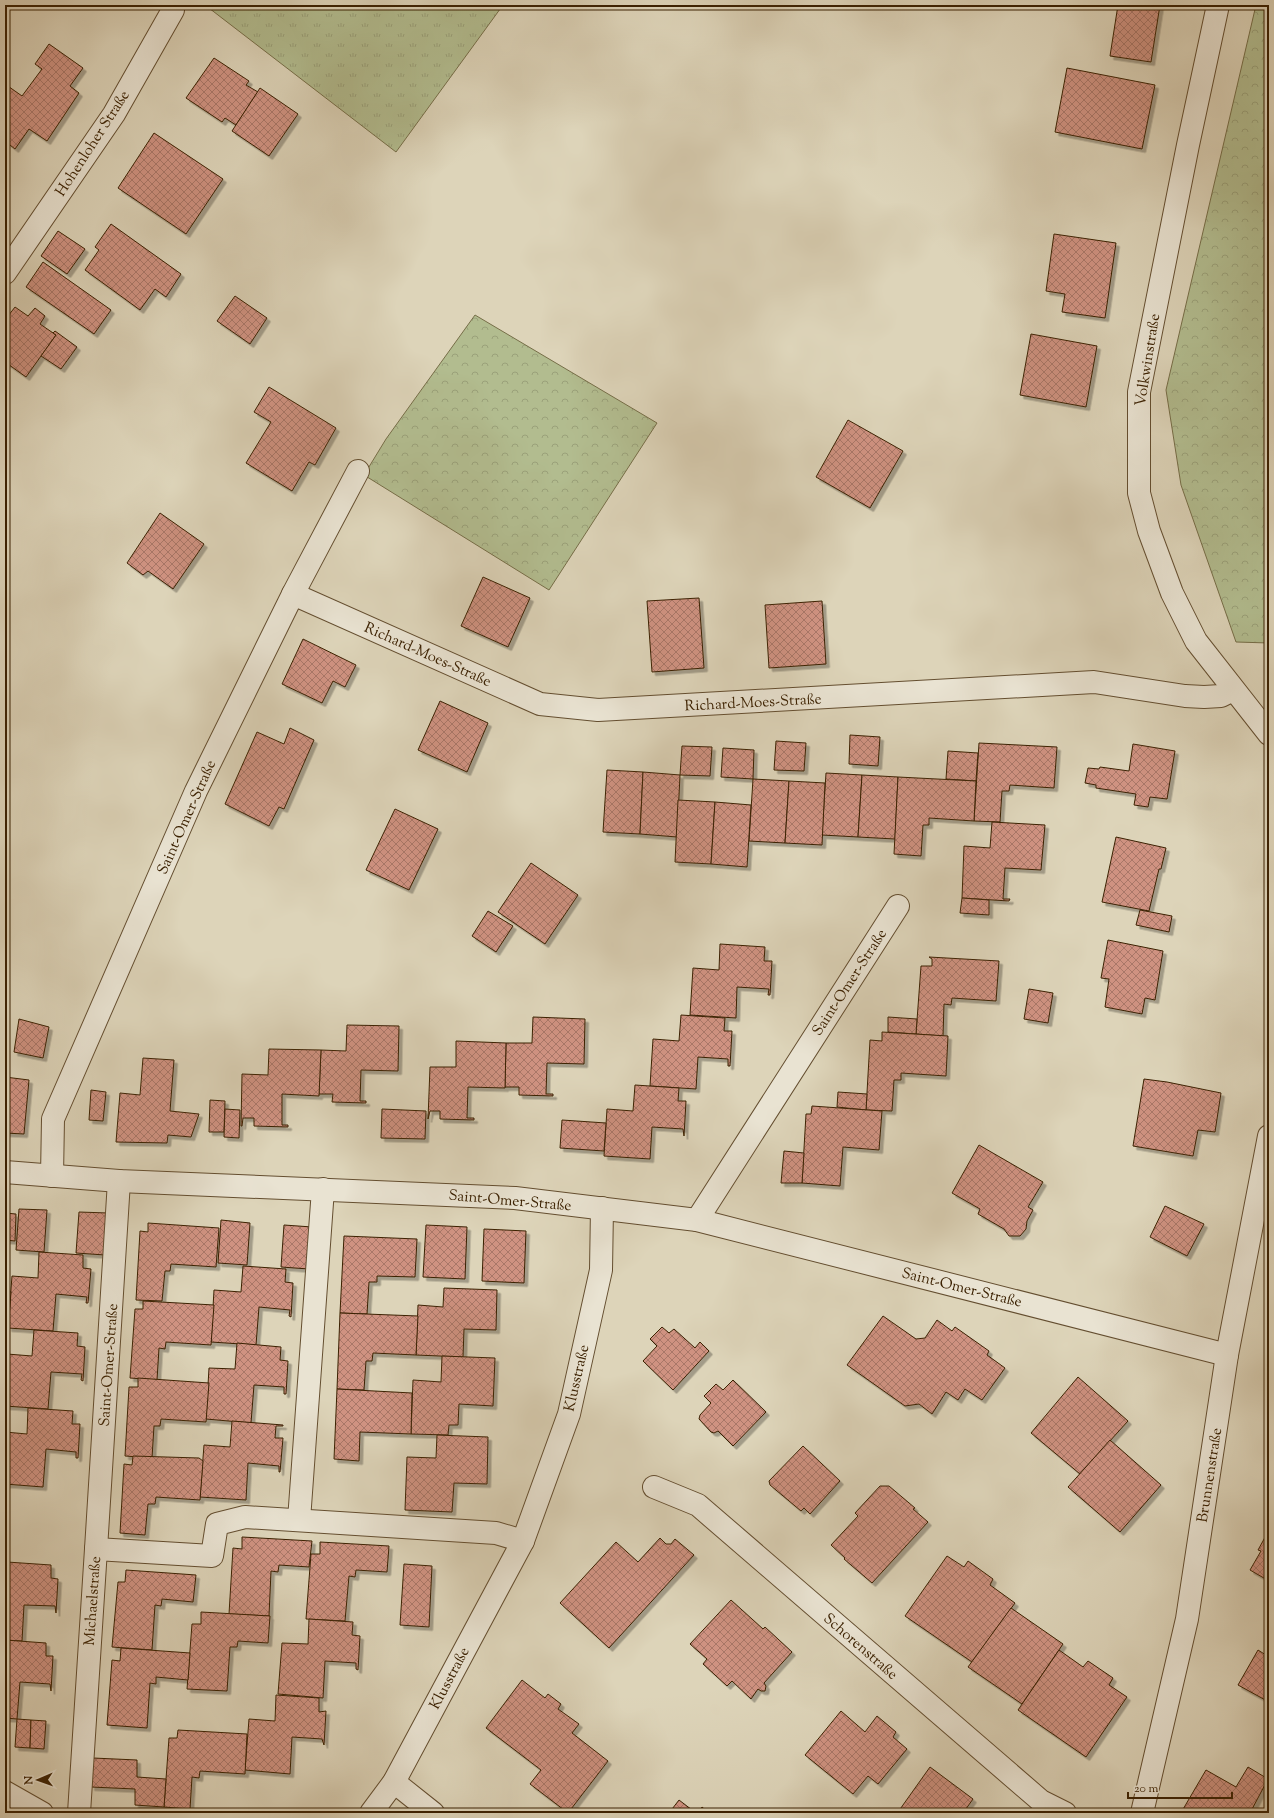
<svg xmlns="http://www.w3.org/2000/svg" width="1274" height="1818" viewBox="0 0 1274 1818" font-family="'Sorts Mill Goudy',serif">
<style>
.grass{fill:url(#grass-tufts);stroke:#766e48}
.forest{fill:url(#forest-crowns);stroke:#766e48}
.building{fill:url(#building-cross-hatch);stroke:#3b2102;filter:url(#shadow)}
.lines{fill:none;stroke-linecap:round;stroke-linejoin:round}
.minor-casing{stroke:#644e30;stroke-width:24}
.minor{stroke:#e9e3d2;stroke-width:22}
.labels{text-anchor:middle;stroke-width:4;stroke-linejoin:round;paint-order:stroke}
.street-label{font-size:15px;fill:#3b2102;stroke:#e9e3d2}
</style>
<defs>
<pattern id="grass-tufts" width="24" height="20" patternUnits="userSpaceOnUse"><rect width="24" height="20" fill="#b2bc8f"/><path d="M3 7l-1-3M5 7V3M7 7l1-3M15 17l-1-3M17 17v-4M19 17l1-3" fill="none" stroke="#9aa17a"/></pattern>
<pattern id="forest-crowns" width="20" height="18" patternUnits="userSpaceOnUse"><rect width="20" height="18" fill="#b2bc8f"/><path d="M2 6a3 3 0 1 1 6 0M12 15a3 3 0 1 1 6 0" fill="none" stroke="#9aa17a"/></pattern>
<pattern id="building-cross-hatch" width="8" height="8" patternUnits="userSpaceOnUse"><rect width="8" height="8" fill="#cf9281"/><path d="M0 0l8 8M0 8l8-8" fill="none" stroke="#a97767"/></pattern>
<filter id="shadow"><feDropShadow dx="3.5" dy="3.5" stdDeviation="0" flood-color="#0004"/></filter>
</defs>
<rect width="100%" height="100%" fill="#ddd4b9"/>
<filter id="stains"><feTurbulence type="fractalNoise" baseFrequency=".005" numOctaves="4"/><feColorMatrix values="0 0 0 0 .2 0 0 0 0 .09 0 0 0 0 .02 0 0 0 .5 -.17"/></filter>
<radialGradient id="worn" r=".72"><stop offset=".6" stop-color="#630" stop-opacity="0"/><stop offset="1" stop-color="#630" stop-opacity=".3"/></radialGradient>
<path class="grass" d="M205 5H503L396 152Z"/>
<g class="forest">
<path d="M1256 5H1269V643L1236 642 1181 485 1166 390Z"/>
<path d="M475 315 657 423 549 590 364 475 386 439Z"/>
</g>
<g class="building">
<path d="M1118 5H1160L1151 62 1110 56Z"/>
<path d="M49 44 83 68 70 86 79 93 47 141 29 129 15 149 5 141V84L22 96 42 69 35 64Z"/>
<path d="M214 58 249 81 246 85 258 92 236 125 225 118 222 122 186 98Z"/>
<path d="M1067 68 1155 85 1142 149 1055 132Z"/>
<path d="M260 88 298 114 269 156 232 131Z"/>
<path d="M154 133 223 179 186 234 118 188Z"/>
<path d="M111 224 181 274 166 297 155 289 140 310 85 270 99 250 95 247Z"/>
<path d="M58 231 85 249 67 274 41 256Z"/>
<path d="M1054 234 1116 243 1105 318 1062 312 1065 294 1046 291Z"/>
<path d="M43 262 111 310 94 334 26 287Z"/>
<path d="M235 296 267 318 250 344 217 321Z"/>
<path d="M15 307 28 316 35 308 45 316 40 324 56 335 26 377 5 362V320Z"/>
<path d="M55 331 77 347 61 369 41 356 56 335 53 333Z"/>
<path d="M1031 334 1097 346 1086 407 1020 395Z"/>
<path d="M269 387 336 428 315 465 309 462 292 491 246 463 271 422 254 412Z"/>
<path d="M848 420 903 451 870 508 816 477Z"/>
<path d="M160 513 204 544 173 589 148 571 143 575 127 563Z"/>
<path d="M483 577 530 598 508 647 461 626Z"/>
<path d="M699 598 704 668 652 672 647 601Z"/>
<path d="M822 601 826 664 769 668 765 605Z"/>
<path d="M303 639 356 665 345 687 333 681 322 703 282 684Z"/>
<path d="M440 701 488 723 467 772 418 750Z"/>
<path d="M290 728 314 740 284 809 279 807 269 826 225 804 257 732 284 744Z"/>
<path d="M850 735 880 737 878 766 849 764Z"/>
<path d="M776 741 806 743 804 771 774 770Z"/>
<path d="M979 743 1057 747 1054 788 1010 785 1009 791H1002L1000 822 974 821Z"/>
<path d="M1133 744 1175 751 1167 799 1150 797 1148 807 1134 805 1136 794 1096 788V785L1085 783 1088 768 1099 769 1100 767 1129 771Z"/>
<path d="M682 746 712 747 710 776 680 775Z"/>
<path d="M723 748 754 750 753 779 721 777Z"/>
<path d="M948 751 978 753 976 781 946 779Z"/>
<path d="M607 770 643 772 640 834 603 832Z"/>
<path d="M643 772 680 775 677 837 640 834Z"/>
<path d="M826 773 862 775 858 837 822 835Z"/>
<path d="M862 775 898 777 895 839 858 837Z"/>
<path d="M898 777 976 781 974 821 929 818V825H923L921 856 894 854Z"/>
<path d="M753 779 789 781 785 843 749 841Z"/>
<path d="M789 781 825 783 822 845 785 843Z"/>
<path d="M678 800 715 802 711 864 675 862Z"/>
<path d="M715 802 751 805 747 867 711 864Z"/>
<path d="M395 809 438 829 409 890 366 870Z"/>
<path d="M992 822 1045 825 1041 870 1005 868 1003 899H1010L1009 901 962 898 964 846 990 848Z"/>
<path d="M1116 837 1166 848 1161 869H1159L1149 911 1102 902Z"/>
<path d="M531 863 578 895 545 944 498 912Z"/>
<path d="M962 898 989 900V915L960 913Z"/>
<path d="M1140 910 1172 916 1169 932 1136 925Z"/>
<path d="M488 911 513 926 496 952 472 936Z"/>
<path d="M1108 940 1163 951 1155 1000 1145 998 1142 1014 1105 1007 1109 979 1101 978Z"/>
<path d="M720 944 765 947 764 961H772L770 995H768L769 989 737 987 736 1018 690 1015 693 968 719 970Z"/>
<path d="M929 957 999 961 996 1001 952 998 951 1005 944 1004 943 1036 916 1034 921 966H932V959Z"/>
<path d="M1029 989 1053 993 1048 1023 1024 1019Z"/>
<path d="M681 1015 725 1018 724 1031H732L730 1066H728V1059L698 1057 696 1089 650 1086 653 1039 679 1041Z"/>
<path d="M533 1017 585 1019 584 1064 547 1063 546 1094H553V1096L519 1095V1087H505L506 1043H532Z"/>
<path d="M888 1017 917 1019 916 1034 888 1032Z"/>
<path d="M19 1019 49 1027 43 1058 14 1052Z"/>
<path d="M347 1025 399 1026 398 1071 361 1070 360 1101H366V1103L332 1102 333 1094H319L321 1050 346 1051Z"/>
<path d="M882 1032 948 1036 946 1076 901 1073V1080H894L892 1111 866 1110 870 1040 882 1041Z"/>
<path d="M456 1041 506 1043 505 1088 468 1087 467 1118H474V1120L440 1119V1111H430L428 1119 430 1067H456Z"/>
<path d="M269 1049 321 1050 319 1096 282 1094V1125H288V1127L254 1126V1118H243L242 1126H241L242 1074 268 1075Z"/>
<path d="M143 1058 174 1060 170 1111 199 1114 191 1137 168 1135 167 1143 116 1142 120 1093 140 1095Z"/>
<path d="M5 1077 29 1080 24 1134 5 1133Z"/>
<path d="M1144 1079 1167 1082 1221 1093 1215 1132 1198 1130 1193 1156 1133 1146Z"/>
<path d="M635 1085 679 1088 678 1101H686L684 1136 683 1129 652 1127 650 1159 604 1156 607 1109 633 1111Z"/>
<path d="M91 1090 106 1092 103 1121 89 1120Z"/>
<path d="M838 1092 867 1094 866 1110 837 1107Z"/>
<path d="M210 1100 225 1101 224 1132H209Z"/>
<path d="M812 1106 882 1111 879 1150 843 1147 840 1186 802 1183 806 1114H811Z"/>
<path d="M225 1109 240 1110 239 1138 224 1137Z"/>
<path d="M382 1109 426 1111 425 1139 381 1138Z"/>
<path d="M562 1120 606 1123 604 1151 560 1148Z"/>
<path d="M979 1145 1043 1182 1028 1207 1033 1210 1027 1221 1026 1229 1020 1236H1009L1004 1229 978 1214 980 1209 952 1193Z"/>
<path d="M784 1151 804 1153 802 1183H781Z"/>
<path d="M1165 1206 1204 1224 1187 1256 1150 1237Z"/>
<path d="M19 1209 47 1210 44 1252 16 1250Z"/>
<path d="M79 1212 108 1213 105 1255 76 1253Z"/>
<path d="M5 1213 16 1214 15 1241 5 1240Z"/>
<path d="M221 1220 250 1223 247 1265 218 1263Z"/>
<path d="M148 1223 219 1228 216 1267 171 1264 170 1271H165L162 1301 136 1300 140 1231 148 1232Z"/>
<path d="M284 1225 312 1227 309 1269 281 1267Z"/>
<path d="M426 1225 467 1227 465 1279 423 1277Z"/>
<path d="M484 1229 526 1231 524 1283 482 1281Z"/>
<path d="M344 1236 417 1239 415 1277 377 1276V1282H369L367 1314 340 1313Z"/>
<path d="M39 1252 83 1255V1268L91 1269 88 1303H86L87 1297 56 1294 53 1331 8 1328 12 1276 38 1278Z"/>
<path d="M243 1266 286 1269 285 1282 293 1283 291 1317 289 1316 290 1310 259 1307 256 1345 211 1342 214 1290 241 1292Z"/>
<path d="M444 1288 497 1290 496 1330 464 1329 463 1357 416 1355 418 1305 443 1307Z"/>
<path d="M5 1291 11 1292 9 1319 5 1318Z"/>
<path d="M143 1301 214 1305 211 1345 166 1342 165 1349 159 1348 157 1380 130 1378 135 1309H143Z"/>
<path d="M340 1313 418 1316 416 1355 373 1353 372 1361H366L364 1390 337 1389Z"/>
<path d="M883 1316 916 1339 925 1338 937 1320 952 1331 955 1327 989 1351 987 1355 1005 1368 982 1400 965 1389 958 1400 946 1392 932 1414 919 1404 905 1406 847 1365Z"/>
<path d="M662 1327 669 1333 674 1329 695 1348 700 1342 709 1351 673 1390 643 1361 657 1346 650 1339Z"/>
<path d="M34 1330 78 1333 77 1346 85 1347 83 1381 81 1380 82 1374 51 1372 48 1409 5 1406 7 1354 32 1356Z"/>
<path d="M237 1343 281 1347 280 1360 288 1361 286 1394H284V1387L254 1385 251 1423 206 1419 209 1368 235 1369Z"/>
<path d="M442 1356 495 1358 493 1406 459 1404 458 1425H449L448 1435 411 1434 413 1380 441 1382Z"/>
<path d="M1078 1377 1128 1421 1080 1474 1031 1433Z"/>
<path d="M138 1378 209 1383 206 1422 161 1419 160 1426H154L152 1458 125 1456 129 1387H138Z"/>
<path d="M733 1380 766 1412 733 1446 718 1431 714 1433 711 1432 699 1419 700 1415 711 1403 704 1396 716 1384 723 1390Z"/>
<path d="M337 1389 412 1393 411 1434 360 1432 359 1461 334 1459Z"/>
<path d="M28 1408 73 1411 72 1424H80L78 1458H76V1452L46 1449 43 1487 5 1484V1432L27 1434Z"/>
<path d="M232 1421 283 1425V1426H276L275 1438H283L280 1472H279V1466L248 1463 246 1500 200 1497 204 1445 230 1447Z"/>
<path d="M437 1435 488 1437 487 1484 454 1483 452 1512 405 1510 407 1457 436 1458Z"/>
<path d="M1110 1440 1161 1485 1120 1532 1068 1487Z"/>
<path d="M803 1446 840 1481 810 1514 804 1508 801 1511 770 1485 769 1481Z"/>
<path d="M133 1456 199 1458 203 1461 200 1500 156 1497 155 1504H148L145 1535 120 1533 124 1464 132 1465Z"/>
<path d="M880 1486H889L915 1508 913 1509 928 1522 872 1583 844 1559 845 1558 831 1545 858 1516 855 1513Z"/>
<path d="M1269 1530V1581L1250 1570 1261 1551 1258 1550Z"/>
<path d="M242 1537 312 1541 309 1567 279 1565 278 1572 271 1571 269 1616 229 1614 233 1548 242 1549Z"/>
<path d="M660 1538 666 1544H671L675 1539 694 1555 609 1648 560 1603 616 1542 638 1562Z"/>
<path d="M320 1542 389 1546 387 1572 356 1570 355 1577 349 1576 345 1621 306 1619 311 1554H320Z"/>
<path d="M947 1556 964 1567 968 1561 993 1579 990 1585 1015 1603 972 1662 905 1616Z"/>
<path d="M7 1562 51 1565V1578L58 1579 56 1613 55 1606 24 1605 22 1641 5 1640V1588Z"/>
<path d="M404 1564 432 1566 429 1627 400 1625Z"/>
<path d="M126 1570 196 1575 193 1602 162 1599 161 1606 155 1605 152 1650 112 1647 118 1582H125Z"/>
<path d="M731 1600 763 1629 765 1627 792 1652 764 1683 766 1686 765 1691H761L758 1689 751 1699 732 1681 727 1686 703 1664 707 1659 690 1644Z"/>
<path d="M1011 1608 1063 1644 1022 1704 968 1667Z"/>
<path d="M201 1612 270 1616 268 1643 238 1641 237 1647H230L227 1691 187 1689 192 1624H201Z"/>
<path d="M309 1619 353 1622 352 1635 360 1636 358 1670 356 1669V1663L325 1661 323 1698 278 1694 282 1643 308 1644Z"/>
<path d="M5 1640 46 1643V1656H53L51 1691 50 1684 20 1682 17 1719 5 1718Z"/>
<path d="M121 1648 190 1653 188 1680 156 1677V1684L150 1683 147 1728 107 1725 112 1660 120 1661Z"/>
<path d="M1059 1650 1083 1667 1088 1661 1113 1678 1109 1685 1127 1697 1086 1757 1018 1710Z"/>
<path d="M1258 1650 1269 1657V1702L1238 1685Z"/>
<path d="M522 1680 545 1698 548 1694 561 1704 558 1709 579 1724 572 1733 608 1761 568 1813 530 1784 541 1770 486 1728Z"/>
<path d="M276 1695 319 1698V1712L326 1711 324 1745 322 1739 292 1737 290 1774 245 1770 249 1719 275 1721Z"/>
<path d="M841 1711 865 1732 877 1716 896 1732 893 1737 907 1749 878 1784 868 1776 853 1794 805 1755Z"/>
<path d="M17 1719 31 1720 30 1748 15 1747Z"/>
<path d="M31 1720 46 1721 44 1749 30 1748Z"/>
<path d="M178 1730 247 1734 245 1774 200 1771 199 1778 192 1777 190 1809 164 1807 169 1738H177Z"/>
<path d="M93 1758 137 1760V1777L166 1779 164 1807 135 1805V1789L91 1787Z"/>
<path d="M930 1767 973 1799 963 1813H900L898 1812Z"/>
<path d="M1248 1767 1268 1779 1250 1813H1185L1182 1811 1206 1770 1236 1787Z"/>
<path d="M679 1800 696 1813H669Z"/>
<path d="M702 1807 709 1813H698Z"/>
</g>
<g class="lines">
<g class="minor-casing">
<g id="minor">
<path d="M1218 5 1188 145 1139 392V493L1149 531 1172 593 1196 641 1269 734"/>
<path d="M5 273 114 114 173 10"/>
<path d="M293 594 540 704 598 710 1094 682 1185 696 1204 697 1221 696 1233 690"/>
<path d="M5 1172 119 1181 515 1198 697 1220 1227 1355"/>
<path d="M52 1176 53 1119 196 791 293 594 358 471"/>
<path d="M697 1220 898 906"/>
<path d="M654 1487 698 1505 1041 1801 1065 1813"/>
<path d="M299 1520 323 1189"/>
<path d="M96 1549 119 1181"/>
<path d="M394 1782 433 1813"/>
<path d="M5 1792 42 1813"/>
<path d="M79 1813 96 1549 212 1556 217 1524 245 1517 496 1533 523 1541"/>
<path d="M371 1813 394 1782 523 1541 569 1414 601 1270 602 1208"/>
<path d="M1142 1813 1187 1619 1227 1355 1269 1136"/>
</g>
</g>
<use href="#minor" class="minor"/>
</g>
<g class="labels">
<g class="street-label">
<text transform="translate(92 143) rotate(-57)" y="5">Hohenloher Straße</text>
<text transform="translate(1147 360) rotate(-81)" y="5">Volkwinstraße</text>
<text transform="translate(428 654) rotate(24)" y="5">Richard-Moes-Straße</text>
<text transform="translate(753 702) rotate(-3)" y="5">Richard-Moes-Straße</text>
<text transform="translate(186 817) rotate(-66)" y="5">Saint-Omer-Straße</text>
<text transform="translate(849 982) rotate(-57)" y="5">Saint-Omer-Straße</text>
<text transform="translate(510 1200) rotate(5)" y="5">Saint-Omer-Straße</text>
<text transform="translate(962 1287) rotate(14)" y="5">Saint-Omer-Straße</text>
<text transform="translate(108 1365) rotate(-86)" y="5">Saint-Omer-Straße</text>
<text transform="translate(576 1378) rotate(-77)" y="5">Klusstraße</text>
<text transform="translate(1209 1475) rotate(-81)" y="5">Brunnenstraße</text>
<text transform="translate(92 1601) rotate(-86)" y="5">Michaelstraße</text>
<text transform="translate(861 1646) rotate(41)" y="5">Schorenstraße</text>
<text transform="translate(449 1678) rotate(-62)" y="5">Klusstraße</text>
</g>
</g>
<rect width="1274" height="1818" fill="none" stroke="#ddd4b9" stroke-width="20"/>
<rect x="6" y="6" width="1262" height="1806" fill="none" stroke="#3b2102" stroke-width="2"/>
<rect x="10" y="10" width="1254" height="1798" fill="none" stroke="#3b2102"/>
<g transform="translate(38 1780) rotate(268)" stroke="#e9e3d2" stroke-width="3" paint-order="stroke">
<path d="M0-3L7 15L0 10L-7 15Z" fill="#3b2102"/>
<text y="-6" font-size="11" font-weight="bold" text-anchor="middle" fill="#3b2102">N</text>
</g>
<path d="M1128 1792v6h104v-6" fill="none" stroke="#3b2102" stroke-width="2"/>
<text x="1134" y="1792" font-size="12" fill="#3b2102" stroke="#e9e3d2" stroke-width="3" paint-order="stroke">20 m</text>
<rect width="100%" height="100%" filter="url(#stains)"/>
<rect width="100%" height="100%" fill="url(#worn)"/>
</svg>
